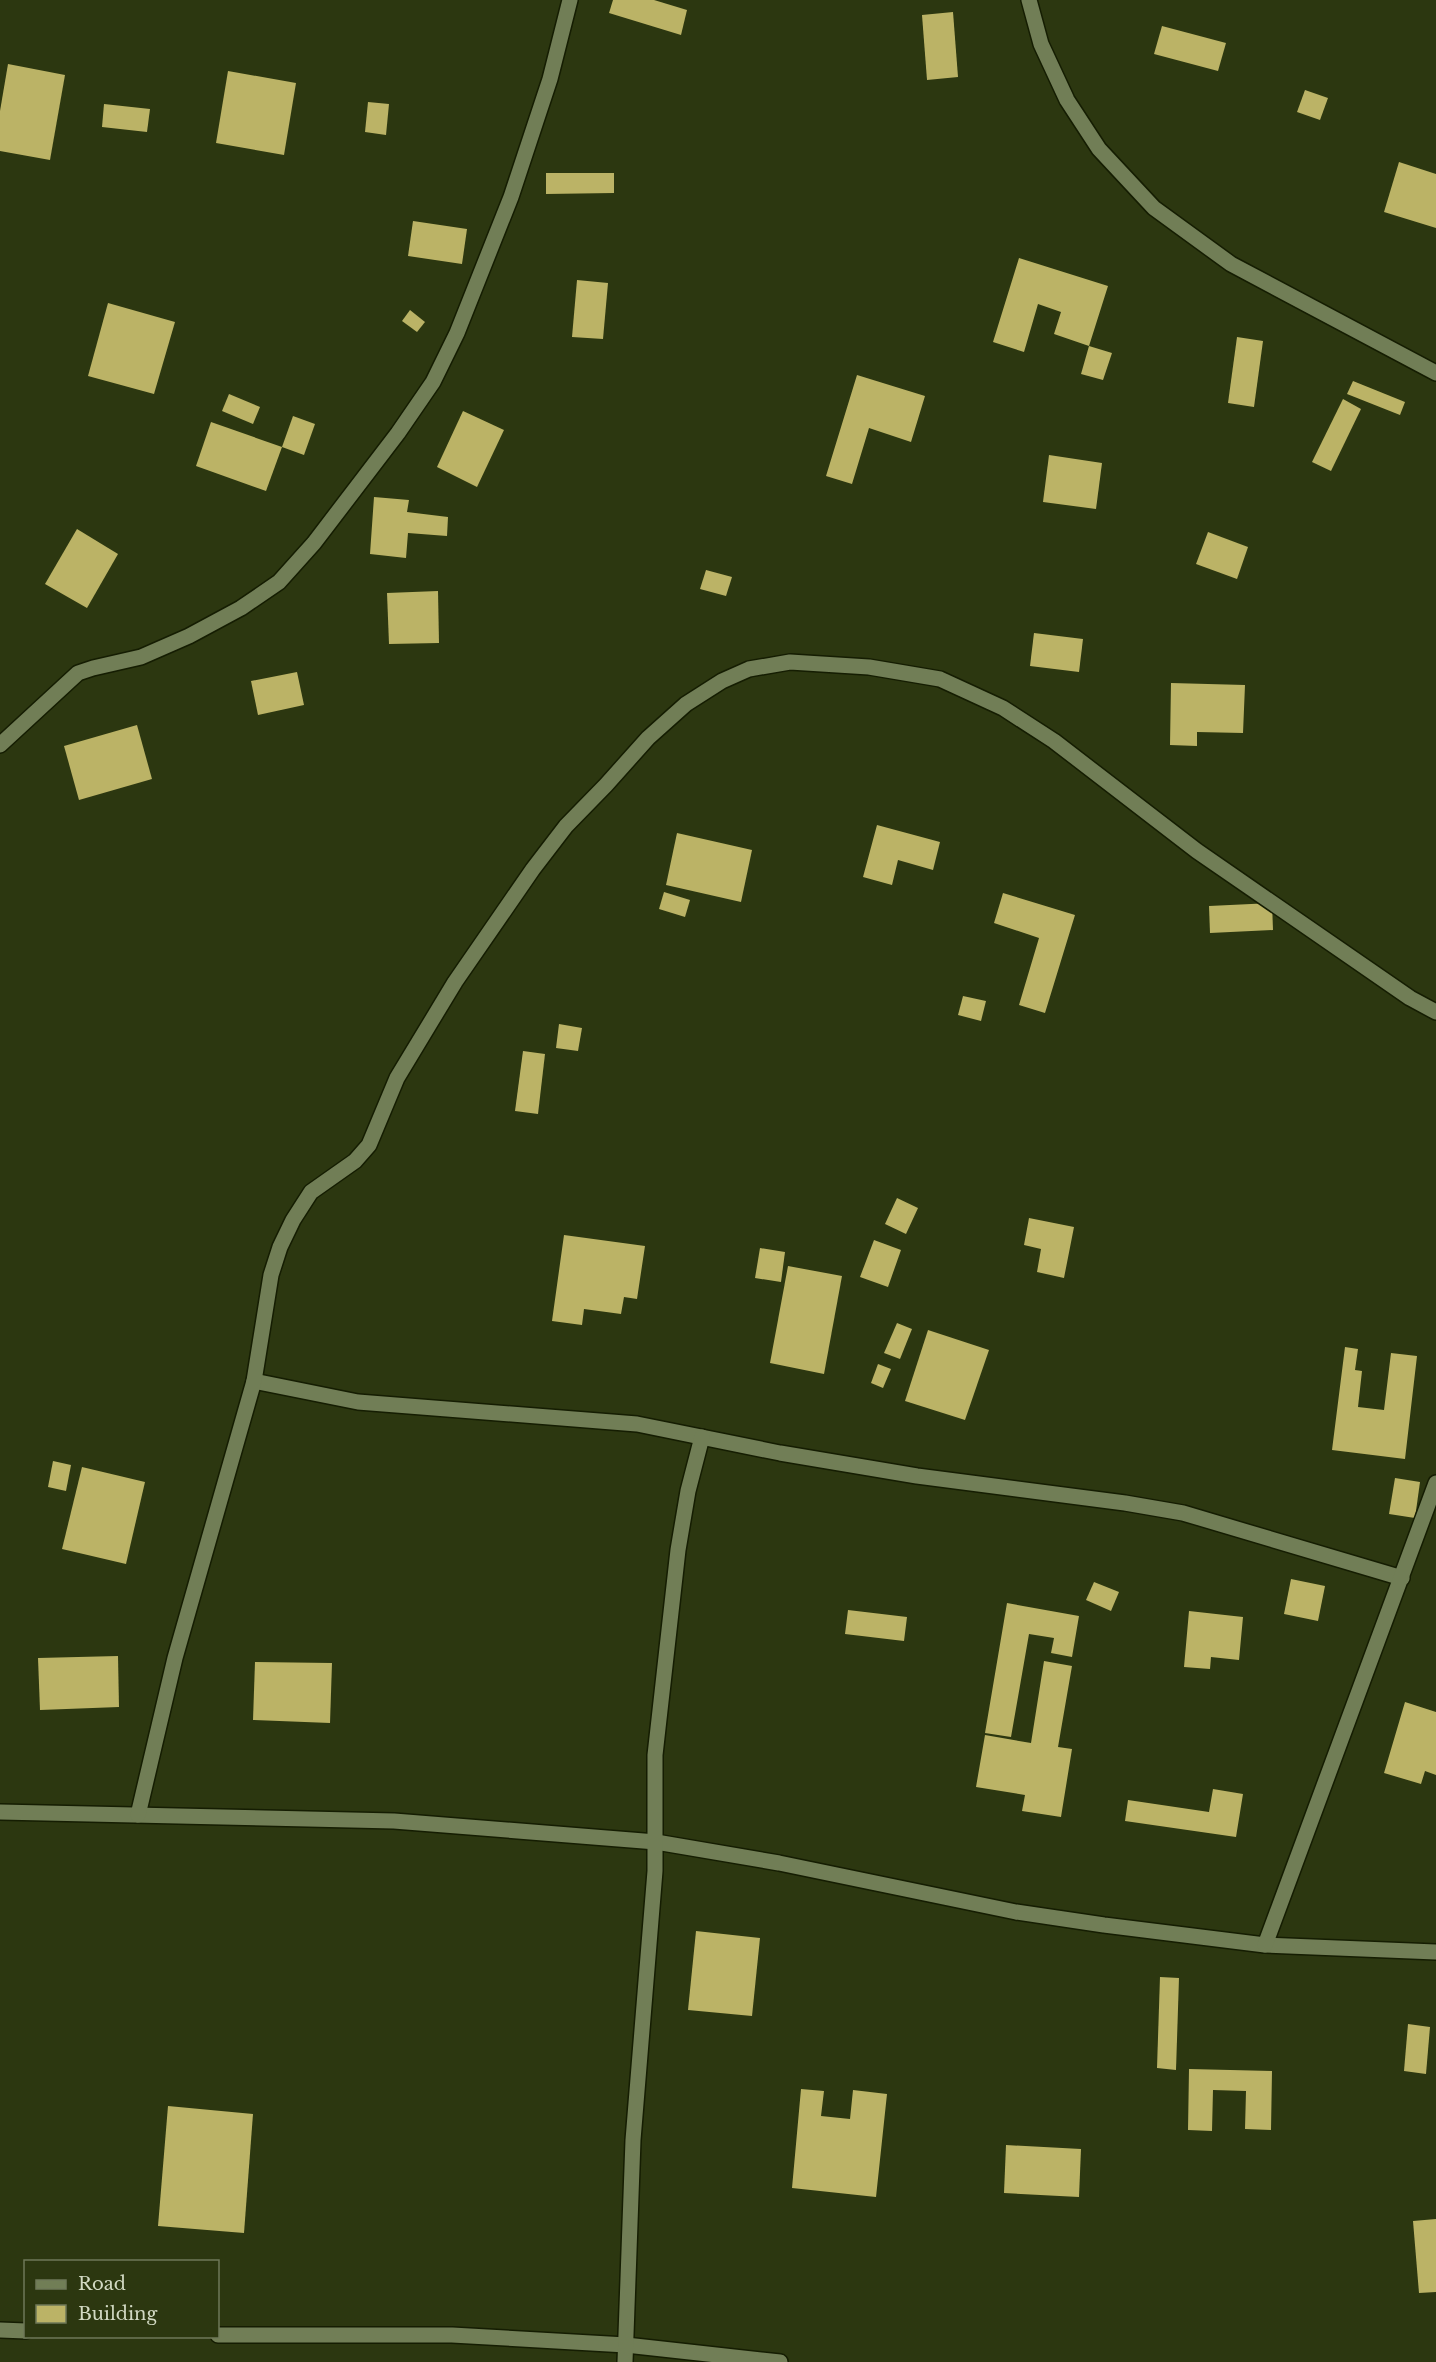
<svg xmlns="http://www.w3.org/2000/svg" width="1436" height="2362" viewBox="0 0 1436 2362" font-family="'Libre Baskerville',serif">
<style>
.building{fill:#bbb366}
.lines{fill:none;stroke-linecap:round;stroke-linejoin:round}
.minor-casing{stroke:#151d02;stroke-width:18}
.minor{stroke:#717e56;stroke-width:15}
</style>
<rect width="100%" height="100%" fill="#2c3710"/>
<g class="building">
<path d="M613 0H654L687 10 681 35 609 13Z"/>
<path d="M953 12 958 77 927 80 922 15Z"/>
<path d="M1162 26 1226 43 1218 71 1154 54Z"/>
<path d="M8 64 65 75 50 160 0 151V111Z"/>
<path d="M228 71 296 83 284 155 216 143Z"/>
<path d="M1305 90 1328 98 1320 120 1297 112Z"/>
<path d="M368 102 389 104 386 135 365 132Z"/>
<path d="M104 104 150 109 147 132 102 127Z"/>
<path d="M1399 162 1436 174V228L1384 212Z"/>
<path d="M546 173H614V193L546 194Z"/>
<path d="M413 221 467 229 462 264 408 256Z"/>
<path d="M1019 258 1108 286 1089 346 1112 353 1103 380 1081 374 1089 346 1054 334 1061 312 1038 304 1024 352 993 342Z"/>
<path d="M577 280 608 283 603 339 572 337Z"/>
<path d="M108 303 175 322 154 394 88 376Z"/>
<path d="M410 310 425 322 417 332 402 321Z"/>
<path d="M1237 337 1263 341 1254 407 1228 403Z"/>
<path d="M857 375 925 396 911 442 869 428 852 484 826 476Z"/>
<path d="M1353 381 1405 402 1400 415 1347 394Z"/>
<path d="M229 394 260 407 253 424 222 411Z"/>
<path d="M1343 399 1361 409 1331 471 1312 462Z"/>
<path d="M463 411 504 430 477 487 437 467Z"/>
<path d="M293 416 315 424 304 455 282 447Z"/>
<path d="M211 422 282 447 266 491 196 466Z"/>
<path d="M1049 455 1102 463 1096 509 1043 502Z"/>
<path d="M374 497 409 500 407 512 448 517 447 536 408 533 406 558 370 554Z"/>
<path d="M77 529 118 554 87 608 45 584Z"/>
<path d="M1208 532 1248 547 1237 579 1196 564Z"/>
<path d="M706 570 732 577 726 596 700 589Z"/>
<path d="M438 591 439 643 389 644 387 593Z"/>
<path d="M1034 633 1083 639 1079 672 1030 666Z"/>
<path d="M297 672 304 705 258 715 251 681Z"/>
<path d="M1171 683 1245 685 1243 733 1197 732V746L1170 745Z"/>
<path d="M137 725 152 779 79 800 64 746Z"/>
<path d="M877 825 940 842 933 870 898 860 892 885 863 877Z"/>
<path d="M677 833 752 850 741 902 666 885Z"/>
<path d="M664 892 690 900 685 917 659 909Z"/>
<path d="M1003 893 1075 915 1045 1013 1019 1005 1039 938 994 923Z"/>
<path d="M1272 903 1273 930 1210 933 1209 906Z"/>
<path d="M963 996 986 1001 981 1021 958 1015Z"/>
<path d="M559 1024 582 1028 578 1051 556 1048Z"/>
<path d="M523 1051 545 1054 538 1114 515 1111Z"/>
<path d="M897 1198 918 1208 906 1234 885 1224Z"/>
<path d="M1029 1218 1074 1227 1064 1278 1037 1272 1041 1249 1024 1245Z"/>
<path d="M564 1235 645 1246 637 1299 624 1297 621 1314 584 1309 582 1325 552 1321Z"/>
<path d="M874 1240 901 1250 888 1287 860 1277Z"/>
<path d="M760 1248 785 1252 781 1282 755 1278Z"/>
<path d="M788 1266 842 1276 824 1374 770 1363Z"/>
<path d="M897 1323 912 1329 900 1359 884 1353Z"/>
<path d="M928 1330 989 1350 965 1420 905 1401Z"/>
<path d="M1345 1347 1358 1349 1355 1370 1362 1371 1358 1407 1384 1410 1391 1353 1417 1356 1405 1459 1332 1450Z"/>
<path d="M878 1364 891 1369 883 1388 871 1383Z"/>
<path d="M53 1461 71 1465 66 1491 48 1487Z"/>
<path d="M82 1467 145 1482 126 1564 62 1549Z"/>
<path d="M1395 1478 1420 1482 1415 1518 1389 1514Z"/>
<path d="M1291 1579 1325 1586 1318 1621 1284 1614Z"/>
<path d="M1094 1582 1119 1592 1111 1611 1086 1600Z"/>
<path d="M1007 1603 1079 1616 1072 1657 1051 1653 1054 1638 1029 1634 1011 1737 985 1733Z"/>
<path d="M848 1610 907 1617 904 1641 845 1634Z"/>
<path d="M1189 1611 1243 1617 1239 1660 1211 1657 1210 1669 1184 1667Z"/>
<path d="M118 1656 119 1707 40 1710 38 1658Z"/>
<path d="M1044 1661 1072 1666 1058 1747 1072 1749 1061 1817 1022 1811 1025 1795 976 1787 985 1735 1031 1743Z"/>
<path d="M255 1662 332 1663 330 1723 253 1720Z"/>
<path d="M1405 1702 1436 1712V1775L1425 1771 1421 1784 1384 1773Z"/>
<path d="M1213 1789 1243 1794 1236 1837 1125 1821 1128 1800 1209 1812Z"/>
<path d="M696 1931 760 1938 752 2016 688 2010Z"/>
<path d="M1160 1977 1179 1978 1176 2070 1157 2068Z"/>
<path d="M1408 2024 1430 2027 1426 2074 1404 2071Z"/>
<path d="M1189 2069 1272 2071 1271 2130 1245 2129 1246 2091 1213 2090 1212 2131 1188 2130Z"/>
<path d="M801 2089 824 2091 821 2116 850 2119 853 2090 887 2094 876 2197 792 2188Z"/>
<path d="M168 2106 253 2114 244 2233 158 2226Z"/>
<path d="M1006 2145 1081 2149 1079 2197 1004 2193Z"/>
<path d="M1436 2219V2292L1419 2293 1413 2221Z"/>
</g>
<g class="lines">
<g class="minor-casing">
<g id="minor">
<path d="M1029 0 1041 44 1067 100 1099 149 1154 208 1231 264 1436 373"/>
<path d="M0 745 78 673 93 668 141 657 189 636 241 608 279 582 314 543 398 433 433 382 457 333 511 197 550 79 570 0"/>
<path d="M254 1381 358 1402 637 1424 780 1453 917 1476 1125 1503 1183 1513 1402 1578"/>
<path d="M0 1812 394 1821 656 1842 779 1863 1016 1912 1104 1925 1265 1945 1436 1952"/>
<path d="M138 1815 175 1658 254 1381 271 1275 280 1247 293 1220 311 1192 355 1161 369 1145 397 1078 455 982 533 869 566 826 606 785 648 738 686 704 722 681 749 669 790 662 869 667 940 679 1003 708 1054 741 1197 851 1410 998 1436 1012"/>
<path d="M1265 1945 1436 1483"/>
<path d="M0 2330 26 2331"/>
<path d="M218 2335H452L626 2345 780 2362"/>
<path d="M625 2362 633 2140 655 1871V1755L678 1550 688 1491 702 1437"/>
</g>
</g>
<use href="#minor" class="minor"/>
</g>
<rect x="24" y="2260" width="195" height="78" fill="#2c3710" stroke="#6e7858" stroke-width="1.5"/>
<rect x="36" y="2280" width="30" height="9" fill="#717e56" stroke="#6e7858" stroke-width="1.5"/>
<text x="78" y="2290" font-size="18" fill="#d2d9c3">Road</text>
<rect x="36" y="2305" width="30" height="18" fill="#bbb366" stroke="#6e7858" stroke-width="1.5"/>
<text x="78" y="2320" font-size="18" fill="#d2d9c3">Building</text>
</svg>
